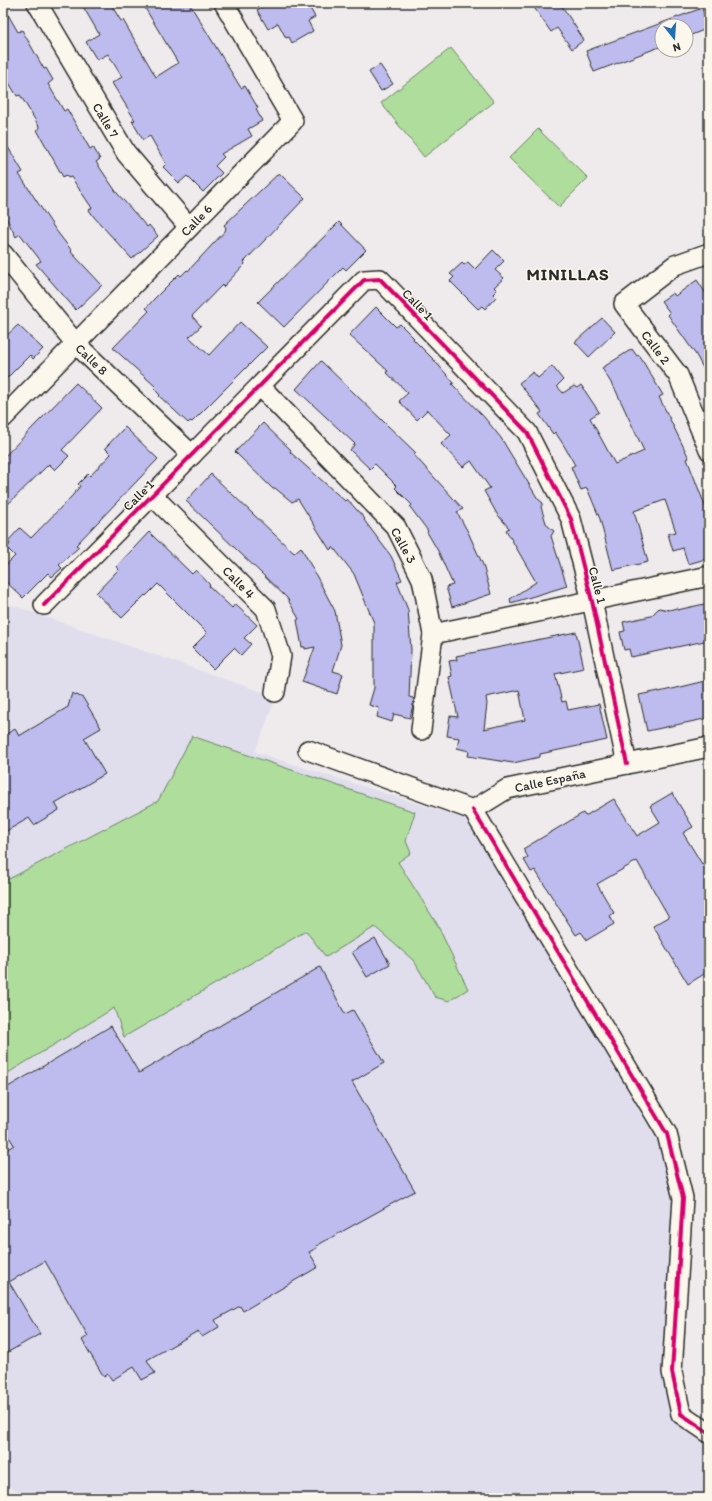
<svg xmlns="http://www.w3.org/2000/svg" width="712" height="1501" viewBox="0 0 712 1501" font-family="Itim,sans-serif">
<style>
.built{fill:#e0dded}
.green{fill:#aedd9c;stroke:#6c8464}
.building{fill:#bebcee;stroke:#2b2b2b;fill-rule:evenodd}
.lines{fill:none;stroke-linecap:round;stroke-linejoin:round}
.street-casing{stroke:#2b2b2b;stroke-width:22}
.street{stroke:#fbf7ec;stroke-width:19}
.cycleway-casing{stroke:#fbf7ec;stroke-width:6}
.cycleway{stroke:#d6006c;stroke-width:4}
.labels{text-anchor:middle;stroke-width:3;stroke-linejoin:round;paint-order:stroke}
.street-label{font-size:13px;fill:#2b2b2b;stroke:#fbf7ec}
.district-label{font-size:17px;font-weight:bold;letter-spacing:1px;fill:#2b2b2b;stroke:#fbf7ec}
</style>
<rect width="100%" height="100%" fill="#efebec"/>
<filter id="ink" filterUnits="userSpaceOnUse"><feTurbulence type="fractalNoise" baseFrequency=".025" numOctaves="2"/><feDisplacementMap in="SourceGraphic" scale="8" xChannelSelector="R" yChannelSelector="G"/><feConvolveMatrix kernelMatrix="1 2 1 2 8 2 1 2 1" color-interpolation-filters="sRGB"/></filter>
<g filter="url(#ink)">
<path class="built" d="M3 602 276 697 255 752 466 819 661 1143 674 1191 668 1397 689 1431 709 1445V1498H27L3 1482Z"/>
<g class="green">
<path d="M451 48 494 102 424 157 381 103Z"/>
<path d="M538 129 588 178 559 207 509 158Z"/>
<path d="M192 736 415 812 406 841 411 853 398 862 437 924 468 989 449 1001 435 997 414 961 375 927 326 957 306 931 124 1037 114 1008 3 1076V882L158 801Z"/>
</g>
<g class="building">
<path d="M81 3H110L121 21 123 20 156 77 178 63 142 3H189L241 88 245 86 258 108 256 109 262 121 248 129 252 136 221 154 224 157 215 166 222 173 203 192 187 176 179 183 163 167 166 164 150 136 143 140 132 121 135 120 112 83 122 77 108 54 97 60 86 42 99 34Z"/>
<path d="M269 3H307L315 17 308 21 313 31 292 43 289 37 286 38 278 23 268 29 257 10Z"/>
<path d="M531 3H560L584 40 572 49 557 28 551 32Z"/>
<path d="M3 6 18 32 22 30 44 69 46 68 53 80 48 84 64 111 67 109 90 149 93 147 100 159 96 162 117 193 147 227 149 225 158 236 132 259 94 217 89 210 92 208 71 177 68 178 66 175 63 177 37 130 40 128 22 98 20 95 17 96 3 73Z"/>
<path d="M702 8 709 28 686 37V26H662V46L594 72 586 51Z"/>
<path d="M380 65 393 84 381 91 369 72Z"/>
<path d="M3 139 23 172 19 174 55 229 72 251 71 252 102 285 76 310 36 264 41 261 20 234 16 237 3 212Z"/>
<path d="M279 173 305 198 244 262 245 264 223 287 222 285 192 316 201 326 189 337 209 355 240 322 267 347 192 422 190 421 188 423 159 396 160 395 154 389 156 387 113 348 149 311 146 308 155 298 179 274 181 276 187 270 188 271 225 231 226 228 224 225Z"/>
<path d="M339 222 366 250 346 270 343 267 284 327 258 302Z"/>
<path d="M493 250 504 261 495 270 504 278 494 287 497 290 493 294 496 297 485 309 482 306 478 309 450 281 454 277 450 274 462 263 464 265 468 262 475 269Z"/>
<path d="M697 280 709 298V379L696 355 668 315 670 313 661 301 673 293 675 296Z"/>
<path d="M376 307 396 327 400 324 414 338 413 339 433 359 454 383 452 384 484 417 501 438 538 499 543 503 541 507 546 523 549 527 554 531 551 536 567 586 511 603 510 599 536 582 506 530 509 528 497 514 484 491 490 488 471 461 463 467 441 444 451 435 427 410 417 420 399 401 408 393 386 372 388 371 349 335Z"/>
<path d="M602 318 615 332 589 357 575 342Z"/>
<path d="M18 325 43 349 33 359 30 355 3 382V339Z"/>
<path d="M632 349 637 356 639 355 663 395 659 397 689 458 687 459 709 516V558L688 564 683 548 673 551 668 534 676 532 665 500 634 511 648 562 613 570 600 519 587 488 581 490 571 467 575 465 563 444 555 432 553 434 539 414 542 412 519 383 533 372 538 378 552 366 563 380 557 386 563 393 574 386 577 388 581 385 599 412 590 418 615 464 644 451 616 391 602 368Z"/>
<path d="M321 361 416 453 414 455 463 509 457 512 468 532 483 565 491 594 452 607 446 587 453 585 438 551 427 532 428 531 410 507 412 505 395 488 397 486 375 464 370 469 350 450 355 444 296 389Z"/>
<path d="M76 383 102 408 62 450 69 456 55 470 49 464 3 509V458Z"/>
<path d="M263 423 291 450 290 452 345 501 347 499 365 519 364 520 391 556 402 580 397 582 408 610 411 650 409 697 413 698 414 700 410 718 394 714 392 722 377 717 379 708 369 705 374 688V623L354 574 333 547 330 550 298 499 292 502 275 488 273 489 235 452Z"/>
<path d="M125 427 158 459 76 545 79 547 59 565 62 568 52 577 48 573 23 598 3 579V568L15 556 7 548 10 544 8 541 20 528 31 538 72 496 80 486 78 484 88 474 90 476 111 454 105 448Z"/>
<path d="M211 474 294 553 301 547 335 611 341 645 333 671 343 674 337 694 302 682 315 647 305 649V647H302L297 620 299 619 287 598 186 501Z"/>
<path d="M149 532 192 574 196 570 210 585 209 586 232 608 235 604 257 625 244 638 251 644 241 655 234 648 213 669 192 648 207 633 158 584 146 596 145 595 122 618 96 593 119 569 116 567Z"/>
<path d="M709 603V640L631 657 629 649 624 650 620 632 625 631 623 622 651 616 659 608 669 610 677 608V610Z"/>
<path d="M576 632 584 668 555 674 562 702 566 701 568 710 599 704 607 740 540 754V757L513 763 468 756 469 751 457 748 459 738 447 736 450 716 458 717 449 677 452 676 449 661 457 660 456 656ZM519 690 525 720 484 729 487 704 486 697Z"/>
<path d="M709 680V718L647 731 639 695 659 691V692Z"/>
<path d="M72 693 83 698 101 728 84 738 105 774 55 803 59 810 34 825 29 818 3 833V736L15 729 19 736 68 707Z"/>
<path d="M672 793 693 827 683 833 702 864 709 860V971L688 984 653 926 669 917 637 861 597 884 614 913 610 916 614 924 587 940 581 932 576 935 535 870 531 872 524 860 528 857 523 849 583 813 585 816 614 799 637 836 660 822 650 806Z"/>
<path d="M375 938 390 964 367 977 352 952Z"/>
<path d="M320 967 345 1014 353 1010 384 1063 352 1082 415 1191 316 1246 317 1248 309 1252 318 1267 243 1311 240 1306 215 1320 219 1327 202 1337 198 1331 147 1360 155 1373 142 1380 134 1367 112 1380 108 1374 104 1377 82 1340 88 1336 45 1261 9 1282 40 1334 3 1355V1152L14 1145 3 1127V1090L111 1026 139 1073Z"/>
</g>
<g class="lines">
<g class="street-casing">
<g id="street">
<path d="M37 3 126 153 189 227"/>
<path d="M709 253 675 265 624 304 678 375 709 450"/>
<path d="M3 254 76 344 192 455"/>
<path d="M260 386 396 527 422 579 433 634 421 730"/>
<path d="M3 418 293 121 224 3"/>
<path d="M152 495 266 609 281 656 275 692"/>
<path d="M44 605 364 280 380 279 527 432 571 519 592 601 627 764"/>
<path d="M433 634 709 576"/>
<path d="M308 750 473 810 507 789 709 747"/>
<path d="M473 810 667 1134 683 1198 672 1372 681 1414 709 1433"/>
</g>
</g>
<use href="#street" class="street"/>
<g class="cycleway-casing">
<g id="cycleway">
<path d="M44 605 364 280 380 279 527 432 571 519 592 601 627 764"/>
<path d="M473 810 667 1134 683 1198 672 1372 681 1414 709 1433"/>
</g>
</g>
<use href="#cycleway" class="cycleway"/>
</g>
</g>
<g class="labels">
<g class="street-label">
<text transform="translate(106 120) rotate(59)" y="5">Calle 7</text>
<text transform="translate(196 220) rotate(-46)" y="5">Calle 6</text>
<text transform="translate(418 304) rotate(46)" y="5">Calle 1</text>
<text transform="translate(656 347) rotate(53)" y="5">Calle 2</text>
<text transform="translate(92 359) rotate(44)" y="5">Calle 8</text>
<text transform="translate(138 495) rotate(-45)" y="5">Calle 1</text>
<text transform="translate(404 545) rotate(61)" y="5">Calle 3</text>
<text transform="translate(239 582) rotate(45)" y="5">Calle 4</text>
<text transform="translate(598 585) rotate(76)" y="5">Calle 1</text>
<text transform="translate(550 780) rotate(-12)" y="5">Calle España</text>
</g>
<g class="district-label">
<text x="568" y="280">MINILLAS</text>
</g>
</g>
<rect width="712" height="1501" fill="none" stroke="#fbf7ec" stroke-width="16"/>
<rect x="8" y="8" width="696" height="1485" fill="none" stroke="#2b2b2b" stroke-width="1.5" filter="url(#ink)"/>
<g transform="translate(674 38) rotate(163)"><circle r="19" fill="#fbf7ec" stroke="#a8a59f"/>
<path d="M0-3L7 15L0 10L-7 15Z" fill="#1f6fb2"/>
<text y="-6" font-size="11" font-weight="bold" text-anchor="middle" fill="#2b2b2b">N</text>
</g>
</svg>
